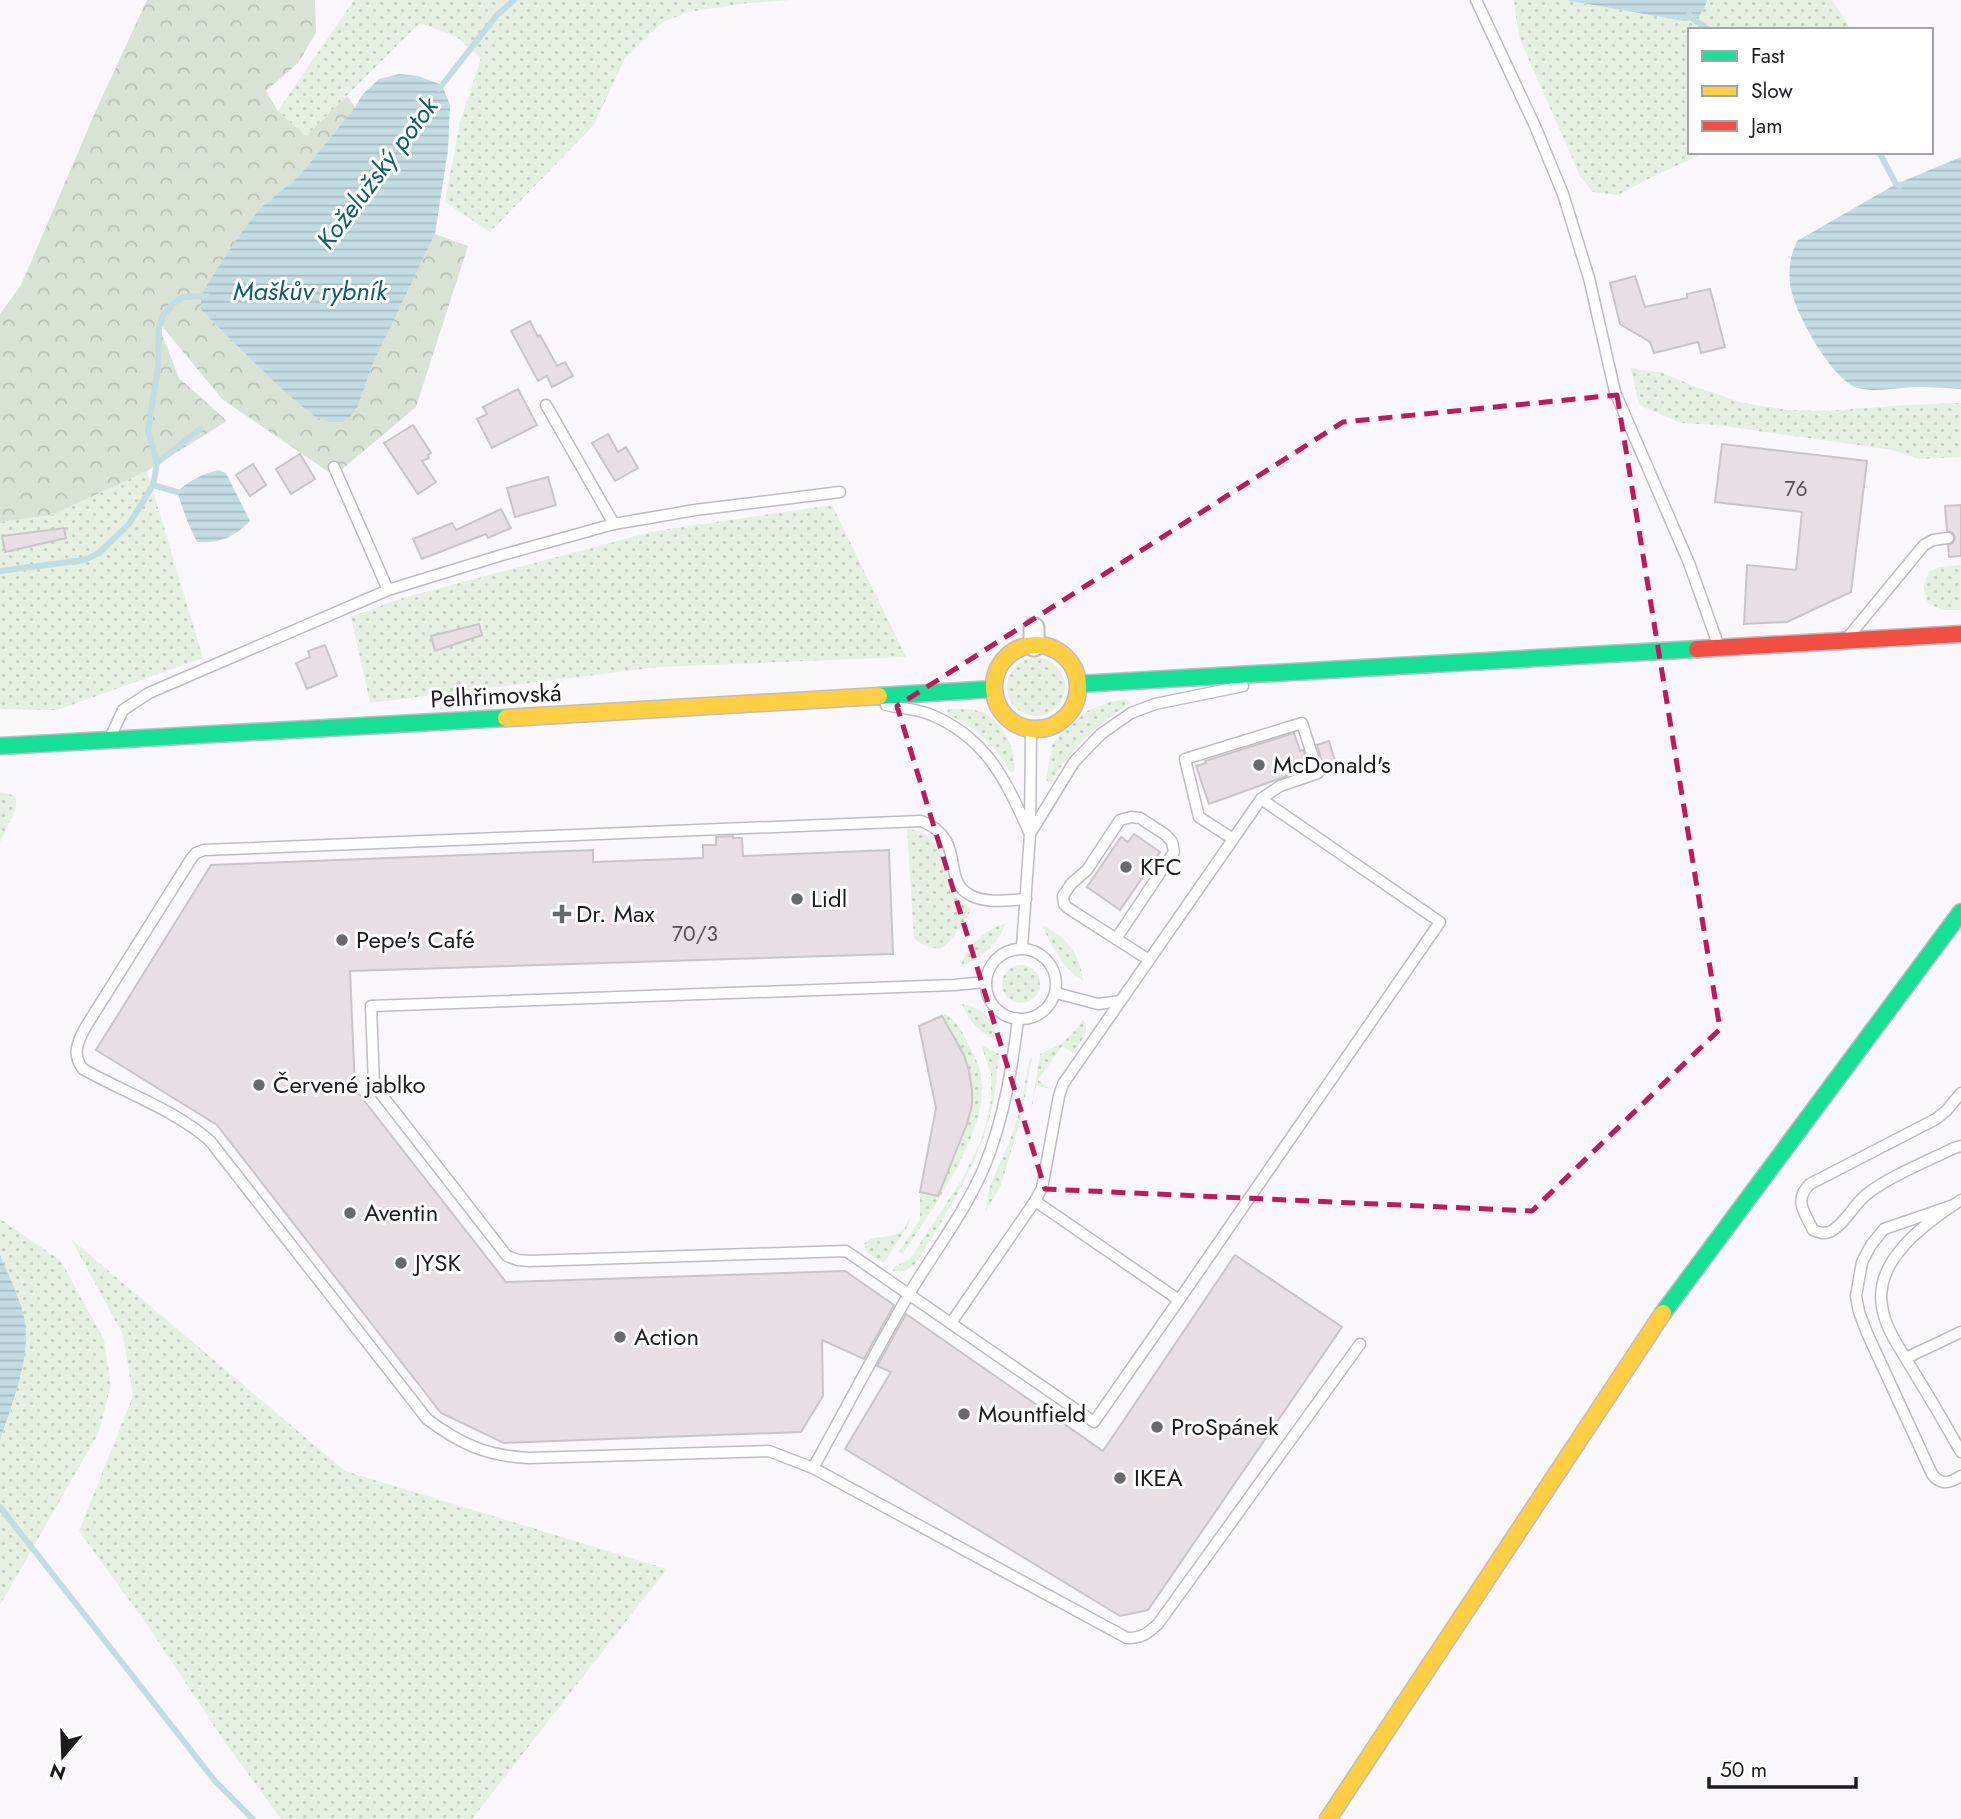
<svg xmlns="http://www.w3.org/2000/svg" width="1961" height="1819" viewBox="0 0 1961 1819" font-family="Jost,sans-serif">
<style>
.grass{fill:url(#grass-dots)}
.forest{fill:url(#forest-crowns)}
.water{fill:url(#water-rules)}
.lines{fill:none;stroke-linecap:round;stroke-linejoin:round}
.stream{stroke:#c2dce2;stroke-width:6}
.building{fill:#e7dfe4;stroke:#c9c4c7;stroke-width:2}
.lane-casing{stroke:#bfbcc1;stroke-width:13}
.street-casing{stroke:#bfbcc1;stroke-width:23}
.fast-casing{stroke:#bfbcc1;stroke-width:19}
.slow-casing{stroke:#bfbcc1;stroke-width:19}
.jam-casing{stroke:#bfbcc1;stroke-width:19}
.lane{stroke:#fefeff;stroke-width:10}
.street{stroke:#fefeff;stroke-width:19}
.fast{stroke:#16e098;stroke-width:16}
.slow{stroke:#ffcf43;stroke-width:16}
.jam{stroke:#f24e42;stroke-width:16}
.marked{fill:none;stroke:#c2185b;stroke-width:5;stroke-dasharray:14 9;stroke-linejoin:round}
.poi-dot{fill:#6b676d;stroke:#fff;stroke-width:2.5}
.labels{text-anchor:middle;stroke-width:6;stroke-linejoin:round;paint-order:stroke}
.number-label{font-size:21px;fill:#544e54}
.street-label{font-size:24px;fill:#1e1a20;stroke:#fff}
.poi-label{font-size:24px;fill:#1e1a20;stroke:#fff;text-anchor:start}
.water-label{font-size:26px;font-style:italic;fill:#105e69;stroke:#fff}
</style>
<defs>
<pattern id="grass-dots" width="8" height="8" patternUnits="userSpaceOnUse" patternTransform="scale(1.75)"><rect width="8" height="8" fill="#e5efe2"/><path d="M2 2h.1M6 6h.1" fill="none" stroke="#c4ccc2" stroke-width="1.8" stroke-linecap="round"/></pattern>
<pattern id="forest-crowns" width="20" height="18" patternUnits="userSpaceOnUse" patternTransform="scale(1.75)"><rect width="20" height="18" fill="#d8e2d5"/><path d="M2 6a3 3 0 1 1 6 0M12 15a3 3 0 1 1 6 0" fill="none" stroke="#b9c1b7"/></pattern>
<pattern id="water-rules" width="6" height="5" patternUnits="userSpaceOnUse" patternTransform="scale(1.75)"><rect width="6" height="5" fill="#c2dce2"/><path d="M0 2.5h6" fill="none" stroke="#a6bcc2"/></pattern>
</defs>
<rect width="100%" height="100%" fill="#faf7fc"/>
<g class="grass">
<path d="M354 0H792L748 3 689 12 663 22 625 58 594 125 490 232 445 202 460 122 481 58 457 37 420 23 306 136 278 111Z"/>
<path d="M1514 0H1565L1684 21 1707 0H1832L1845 19 1850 30H1690V152H1702V154L1652 177 1618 195 1593 192 1580 176 1519 37Z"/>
<path d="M1631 368 1663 373 1693 386 1743 403 1788 410 1826 411 1907 405 1961 403V457L1920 459 1893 450 1716 425 1681 423 1639 405Z"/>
<path d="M147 471 203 658 57 710 0 709V522L52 515Z"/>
<path d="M832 505 906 657 659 667 370 703 351 617 399 599 655 531Z"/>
<path d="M1961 565V610H1942L1928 603 1923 587 1929 572 1939 567Z"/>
<circle cx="1036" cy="687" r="29"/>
<path d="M1127 699 1129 704 1108 718 1082 741 1062 765 1052 782H1048L1046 779 1052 745 1062 733 1087 711 1110 702Z"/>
<path d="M949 709C960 709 972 708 982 712 1003 722 1017 750 1014 772H1010C996 746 976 727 949 715L947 711Z"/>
<path d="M0 792 16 796V809L0 842Z"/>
<path d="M907 829C925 830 940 843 944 861 946 870 946 880 950 889 955 897 963 903 971 909 968 917 951 941 945 946 937 953 919 944 914 938Z"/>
<path d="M1006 923C998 944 981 959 960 967 969 944 983 931 1006 923Z"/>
<path d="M1042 925C1066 936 1080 954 1083 981 1063 969 1051 945 1042 925Z"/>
<circle cx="1021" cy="984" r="19"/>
<path d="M962 1004C983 1008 995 1020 998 1041 981 1034 969 1022 962 1004Z"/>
<path d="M943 1014C957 1018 963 1034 969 1046 974 1055 980 1066 981 1076 990 1133 932 1208 903 1254L899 1252 920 1219V1192L938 1195C954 1157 982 1112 969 1070 963 1051 952 1034 942 1016L919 1026 921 1023Z"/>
<path d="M1083 1019C1092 1031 1080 1042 1073 1053L1062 1046 1038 1080 1049 1088 1036 1086 1030 1117 1040 1054C1061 1044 1070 1040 1083 1019Z"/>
<path d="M981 1045 999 1054C997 1072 996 1090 992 1108 979 1165 946 1214 916 1263 908 1270 903 1272 893 1271L894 1267 910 1259 964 1176 983 1136 991 1100V1074Z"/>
<path d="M1030 1057 1032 1058 1022 1114 1001 1185 985 1212 990 1186 1010 1140 1019 1113Z"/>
<path d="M910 1216 909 1224 884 1263 866 1252 864 1244C878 1229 899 1248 910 1216Z"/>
<path d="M0 1219 61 1261 104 1340 111 1386 98 1434 0 1605V1440L15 1398 25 1349V1324L19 1299 0 1255Z"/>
<path d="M71 1239 345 1471 667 1569 472 1819H281L222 1738 148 1626 79 1531 133 1396 123 1335Z"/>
</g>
<path class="forest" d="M147 0H315L316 33 298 63 266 91 278 111 306 136 347 96 355 107 299 176 260 208 238 237 201 296V310L270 378 294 400 316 417 358 406 372 366 435 234 468 246 416 407 334 476 222 399 156 319 179 378 227 421 147 471 52 515 0 522V314L21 285 97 108Z"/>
<g class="water">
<path d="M1565 0H1707V1C1702 14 1698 20 1684 21Z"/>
<path d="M399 74 418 76 442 85 450 105 448 150 435 234 372 366 358 406 350 417 342 422H329L316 417 294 400 270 378 201 310V296L207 285 238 237 260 208 299 176 355 107 363 94 379 79Z"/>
<path d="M1961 157V389C1947 388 1932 387 1918 387 1898 387 1877 393 1858 388 1832 381 1792 309 1790 283 1788 268 1791 254 1797 241L1896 184Z"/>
<path d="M218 470 226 473 250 521C233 538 221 543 197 542L188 523 177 492C188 481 202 474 218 470Z"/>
<path d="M0 1255C9 1277 21 1299 25 1322 30 1360 12 1405 0 1440Z"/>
</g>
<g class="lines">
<g class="stream">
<path d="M1689 14 1693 19 1709 30"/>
<path d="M439 89 497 15 514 0"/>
<path d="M1879 152 1896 184 1900 186"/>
<path d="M157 463 200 429"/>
<path d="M153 485 177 492"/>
<path d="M0 571 84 560 99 553 129 524 153 485 155 475 157 463 148 431 158 367 159 327 163 315 174 303 184 297 207 296"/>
<path d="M0 1507 215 1781 253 1819"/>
</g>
</g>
<g class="building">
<path d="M1635 276 1645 307 1687 298V294L1710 289 1725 347 1701 353 1698 342 1654 353 1650 342 1620 324 1610 283Z"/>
<path d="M530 321 538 337 540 335 557 366 565 362 573 376 552 387 547 376 538 381 511 331Z"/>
<path d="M518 389 537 425 492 448 477 419 487 414 483 407Z"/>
<path d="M413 425 431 453 428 455 429 458 422 461 436 482 418 494 384 443Z"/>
<path d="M608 434 618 452 626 447 638 468 615 481 592 443Z"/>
<path d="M1722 444 1867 461 1851 592 1787 622 1744 624 1747 565 1796 570 1802 512 1715 502Z"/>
<path d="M300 454 315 479 291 494 276 469Z"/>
<path d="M253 464 266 485 250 496 236 475Z"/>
<path d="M548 477 556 505 515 517 507 488Z"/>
<path d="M1961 505V556L1949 557 1948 545 1953 543 1955 538 1953 533 1947 531 1945 506Z"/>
<path d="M501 509 511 528 488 538 486 534 422 559 413 539 452 523 456 530Z"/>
<path d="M64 528 66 538 5 552 2 536Z"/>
<path d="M479 624 482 635 435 651 431 636Z"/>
<path d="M325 645 337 676 307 689 296 663 310 657 308 651Z"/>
<path d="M1294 733 1300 751 1303 750 1309 768 1209 804 1196 766 1206 763 1205 761Z"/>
<path d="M1329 741 1335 761 1323 765 1317 745Z"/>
<path d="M1134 834 1160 852 1120 910 1087 887 1121 837 1128 842Z"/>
<path d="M733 836V838H742L743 856 889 850 893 954 350 971 355 1089 506 1282 845 1271 894 1305 864 1359 822 1340 823 1396 801 1432 504 1443 441 1413 217 1125 96 1050 211 865 593 850V862L703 858V845H716V837Z"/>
<path d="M942 1016 964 1055 969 1071 972 1090V1105L967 1124 938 1196 920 1192 936 1108 919 1026Z"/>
<path d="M1235 1255 1342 1327 1148 1610 1120 1616 845 1449 891 1372 877 1366 906 1314 1103 1451Z"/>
</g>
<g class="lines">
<g class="lane-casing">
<g id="lane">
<path d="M1476 0 1535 126 1563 194 1589 278 1615 392 1689 563 1719 647"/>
<path d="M546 405 614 524"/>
<path d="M334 467 388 590"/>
<path d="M1849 636 1924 545 1933 540 1948 538"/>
<path d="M886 705C900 708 916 709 929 714 987 737 1006 781 1030 834"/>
<path d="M110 738 123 710 149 693 388 590 502 555 614 524 695 510 840 492"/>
<path d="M1030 834 1074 762 1101 734 1131 713 1155 704 1243 686"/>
<path d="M1233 839 1199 817 1185 759 1302 723 1318 773 1280 786 1261 799"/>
<path d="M1026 899C1009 900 986 904 970 895 940 879 968 839 921 821L204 850 196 853 191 859 85 1028C77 1043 72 1055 83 1069 125 1093 174 1109 210 1141L427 1419C460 1444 487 1456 529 1458L769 1451 813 1468 1127 1638C1142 1638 1147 1634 1158 1624L1360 1344"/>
<path d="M1116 939 1174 852 1172 842 1166 835 1140 818 1131 817 1120 820 1087 870 1071 884 1063 896 1064 904 1068 908 1149 960"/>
<path d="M1022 948 1030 834 1031 729"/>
<circle cx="1021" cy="984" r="35"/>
<path d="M1056 993 1098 1004 1121 1001"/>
<path d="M1961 1093 1946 1111 1936 1119 1810 1184C1793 1200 1805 1213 1813 1230 1820 1233 1826 1235 1833 1230 1847 1221 1854 1204 1867 1194 1890 1176 1928 1161 1954 1148L1961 1146"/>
<path d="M1961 1200C1927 1222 1874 1259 1882 1306 1885 1328 1898 1345 1909 1364 1927 1393 1944 1422 1961 1452"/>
<path d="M1035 1201 1042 1188 1059 1096 1063 1084 1261 799 1440 922 1179 1300"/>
<path d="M1951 1206 1884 1229 1871 1245 1862 1262 1856 1296 1859 1312 1867 1333 1932 1474C1941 1486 1950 1483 1961 1476"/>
<path d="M951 1323 1035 1201 1179 1300 1094 1422 846 1251 530 1261 518 1260 507 1256 374 1085 371 1006 954 985 986 982"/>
<path d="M1906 1358 1961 1332"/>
<path d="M813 1468C845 1410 876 1351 909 1294 934 1252 966 1211 985 1165 1004 1118 1012 1069 1018 1019"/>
</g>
</g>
<g class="street-casing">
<path id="street" d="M1034 628V646"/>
</g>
<g class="fast-casing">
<g id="fast">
<path d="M1078 684 1697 649"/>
<path d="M879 696 994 689"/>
<path d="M0 746 506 718"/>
<path d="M1663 1313 1961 912"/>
</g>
</g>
<g class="slow-casing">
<g id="slow">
<circle cx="1036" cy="687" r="42"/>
<path d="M506 718 879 696"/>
<path d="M1328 1819 1663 1313"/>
</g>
</g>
<g class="jam-casing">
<path id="jam" d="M1697 649 1961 634"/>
</g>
<use href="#lane" class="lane"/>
<use href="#street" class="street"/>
<use href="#fast" class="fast"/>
<use href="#slow" class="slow"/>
<use href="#jam" class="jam"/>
</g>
<path class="marked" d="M1617 395 1720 1029 1532 1211 1045 1189 897 706 1343 422Z"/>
<g class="poi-dot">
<circle cx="1259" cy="765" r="7"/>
<circle cx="1126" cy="867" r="7"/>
<circle cx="797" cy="899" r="7"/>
<path d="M558.5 903.5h7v7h7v7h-7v7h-7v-7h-7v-7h7z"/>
<circle cx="342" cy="940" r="7"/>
<circle cx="259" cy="1085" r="7"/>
<circle cx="350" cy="1213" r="7"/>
<circle cx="401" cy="1263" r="7"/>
<circle cx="620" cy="1337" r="7"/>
<circle cx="964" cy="1414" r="7"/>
<circle cx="1157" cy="1427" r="7"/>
<circle cx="1120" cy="1478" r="7"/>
</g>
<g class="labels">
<g class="number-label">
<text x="1796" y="496">76</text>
<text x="695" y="941">70/3</text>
</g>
<g class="street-label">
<text transform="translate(496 696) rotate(-3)" y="8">Pelhřimovská</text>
</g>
<g class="poi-label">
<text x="1273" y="773">McDonald's</text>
<text x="1140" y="875">KFC</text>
<text x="811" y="907">Lidl</text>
<text x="576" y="922">Dr. Max</text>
<text x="356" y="948">Pepe's Café</text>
<text x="273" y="1093">Červené jablko</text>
<text x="364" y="1221">Aventin</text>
<text x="415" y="1271">JYSK</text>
<text x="634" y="1345">Action</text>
<text x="978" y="1422">Mountfield</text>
<text x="1171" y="1435">ProSpánek</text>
<text x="1134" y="1486">IKEA</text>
</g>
<g class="water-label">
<text transform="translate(377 173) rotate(-53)" y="9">Koželužský potok</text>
<text x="310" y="300">Maškův rybník</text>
</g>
</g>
<rect x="1688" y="28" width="245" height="126" fill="#ffffff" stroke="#a5a3a6" stroke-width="2"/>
<rect x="1702" y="51" width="35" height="10" fill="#16e098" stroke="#a5a3a6" stroke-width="2"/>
<text x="1751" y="63" font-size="21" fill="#1e1a20">Fast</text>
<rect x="1702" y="86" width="35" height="10" fill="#ffcf43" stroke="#a5a3a6" stroke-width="2"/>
<text x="1751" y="98" font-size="21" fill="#1e1a20">Slow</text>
<rect x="1702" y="121" width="35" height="10" fill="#f24e42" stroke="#a5a3a6" stroke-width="2"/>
<text x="1751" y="133" font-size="21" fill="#1e1a20">Jam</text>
<g transform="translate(63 1756) rotate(199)" stroke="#ffffff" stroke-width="5" paint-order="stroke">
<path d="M0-5L12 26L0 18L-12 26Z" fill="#1e1a20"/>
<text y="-10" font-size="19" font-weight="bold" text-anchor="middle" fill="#1e1a20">N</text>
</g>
<path d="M1709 1777v10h147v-10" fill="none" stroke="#1e1a20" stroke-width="3.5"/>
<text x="1720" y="1777" font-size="21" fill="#1e1a20" stroke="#ffffff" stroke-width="5" paint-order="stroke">50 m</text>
</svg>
